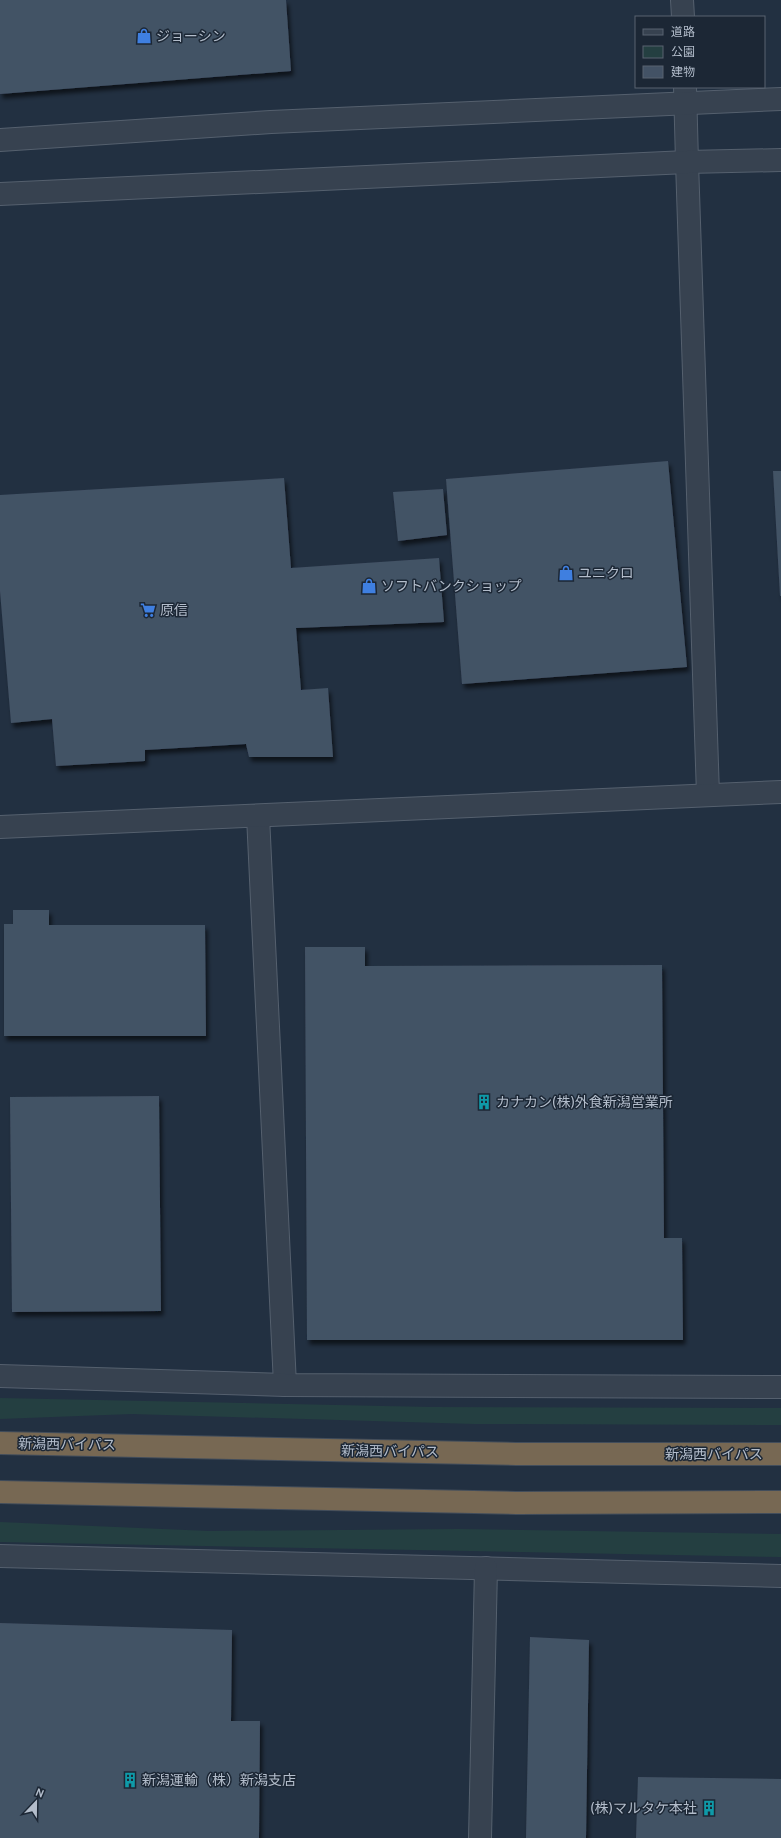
<svg xmlns="http://www.w3.org/2000/svg" width="781" height="1838" viewBox="0 0 781 1838" font-family="Cabin,'Noto Sans JP',sans-serif">
<style>
.green{fill:#243f41}
.building{fill:#435265;filter:url(#shadow)}
.lines{fill:none;stroke-linecap:round;stroke-linejoin:round}
.minor-casing{stroke:#55606e;stroke-width:24}
.tertiary-casing{stroke:#55606e;stroke-width:24}
.motorway-casing{stroke:#424d5b;stroke-width:24}
.minor{stroke:#374250;stroke-width:22}
.tertiary{stroke:#374250;stroke-width:22}
.motorway{stroke:#776853;stroke-width:22}
.labels{text-anchor:middle;stroke-width:3;stroke-linejoin:round;paint-order:stroke}
.poi-label{font-size:14px;fill:#b3bdcb;stroke:#1c2735;text-anchor:start}
.street-label{font-size:14px;fill:#b3bdcb;stroke:#1c2735}
</style>
<defs>
<filter id="shadow"><feDropShadow dx="2.5" dy="4.5" stdDeviation="2" flood-color="#0009"/></filter>
</defs>
<rect width="100%" height="100%" fill="#223041"/>
<g class="green">
<path d="M0 1398 431 1407 781 1408V1425L474 1424 132 1414 0 1419Z"/>
<path d="M0 1522 209 1531 458 1529 781 1534V1557L0 1542Z"/>
</g>
<g class="building">
<path d="M0 0H286L291 71 0 94Z"/>
<path d="M668 461 687 667 462 684 446 479Z"/>
<path d="M773 471H781V596H780Z"/>
<path d="M284 478 291 568 439 558 444 622 296 628 301 690 328 688 333 757H249L246 744 145 750V761L56 766 52 719 11 723 0 591V495Z"/>
<path d="M443 489 447 535 398 541 393 492Z"/>
<path d="M13 910H49V925H205L206 1036H4V924H13Z"/>
<path d="M305 947H365V966L662 965 664 1238H682L683 1340H307Z"/>
<path d="M159 1096 161 1311 12 1312 10 1097Z"/>
<path d="M0 1623 232 1630 231 1721H260L259 1838H0Z"/>
<path d="M530 1637 589 1640 586 1838H526Z"/>
<path d="M638 1777 781 1779V1838H636Z"/>
</g>
<g class="lines">
<g class="minor-casing">
<g id="minor">
<path d="M682 0 683 17"/>
<path d="M685 87 687 162"/>
<path d="M258 816 285 1385"/>
<path d="M0 1376 285 1385 781 1387"/>
<path d="M0 1556 781 1576"/>
</g>
</g>
<g class="tertiary-casing">
<g id="tertiary">
<path d="M0 140 271 122 781 99"/>
<path d="M687 162 708 795"/>
<path d="M0 194 687 162 781 160"/>
<path d="M0 827 781 792"/>
<path d="M480 1838 486 1568"/>
</g>
</g>
<g class="motorway-casing">
<g id="motorway">
<path d="M0 1443 516 1454H781"/>
<path d="M0 1492 516 1503 781 1502"/>
</g>
</g>
<use href="#minor" class="minor"/>
<use href="#tertiary" class="tertiary"/>
<use href="#motorway" class="motorway"/>
</g>
<defs>
<g id="shop-bare" transform="scale(1.2)"><path d="M-5-2.5h2.3a2.7 3.5 0 0 1 5.4 0H5L5.5 6h-11ZM-1.5-2.5h3a1.5 2.3 0 0 0-3 0Z" fill="#3f7fe0" stroke="#1c2735" stroke-width="2.5" paint-order="stroke"/></g>
<g id="supermarket-bare" transform="scale(1.2)"><path d="M-6-5.5h2.5l.6 2H6L4.5 2H-2.5L-4.4-4H-6ZM-1.5 3.2a1.3 1.3 0 1 0 .1 0ZM3 3.2a1.3 1.3 0 1 0 .1 0Z" fill="#3f7fe0" stroke="#1c2735" stroke-width="2.5" paint-order="stroke"/></g>
<g id="building-bare" transform="scale(1.2)"><path d="M-4-6H4V6H1V3H-1V6H-4ZM-2.5-4.3h1.7v1.8h-1.7ZM.8-4.3h1.7v1.8H.8ZM-2.5-1h1.7V.8h-1.7ZM.8-1h1.7V.8H.8Z" fill="#0f9aa8" stroke="#1c2735" stroke-width="2.5" paint-order="stroke"/></g>
</defs>
<g fill-rule="evenodd">
<use href="#shop-bare" x="144" y="36"/>
<use href="#shop-bare" x="566" y="573"/>
<use href="#shop-bare" x="369" y="586"/>
<use href="#supermarket-bare" x="148" y="610"/>
<use href="#building-bare" x="484" y="1102"/>
<use href="#building-bare" x="130" y="1780"/>
<use href="#building-bare" x="709" y="1808"/>
</g>
<g class="labels">
<g class="poi-label">
<text x="156" y="41">ジョーシン</text>
<text x="578" y="578">ユニクロ</text>
<text x="381" y="591">ソフトバンクショップ</text>
<text x="160" y="615">原信</text>
<text x="496" y="1107">カナカン(株)外食新潟営業所</text>
<text x="142" y="1785">新潟運輸（株）新潟支店</text>
<text x="697" y="1813" text-anchor="end">(株)マルタケ本社</text>
</g>
<g class="street-label">
<text transform="translate(67 1444) rotate(1)" y="5">新潟西バイパス</text>
<text transform="translate(390 1451) rotate(1)" y="5">新潟西バイパス</text>
<text x="714" y="1459">新潟西バイパス</text>
</g>
</g>
<rect x="635" y="16" width="130" height="72" fill="#1c2735" stroke="#586371"/>
<rect x="643" y="29" width="20" height="6" fill="#374250" stroke="#586371"/>
<text x="671" y="36" font-size="12" fill="#b3bdcb">道路</text>
<rect x="643" y="46" width="20" height="12" fill="#243f41" stroke="#586371"/>
<text x="671" y="56" font-size="12" fill="#b3bdcb">公園</text>
<rect x="643" y="66" width="20" height="12" fill="#435265" stroke="#586371"/>
<text x="671" y="76" font-size="12" fill="#b3bdcb">建物</text>
<g transform="translate(36 1802) rotate(22)" stroke="#1c2735" stroke-width="3" paint-order="stroke">
<path d="M0-3L7 15L0 10L-7 15Z" fill="#b3bdcb"/>
<text y="-6" font-size="11" font-weight="bold" text-anchor="middle" fill="#b3bdcb">N</text>
</g>
</svg>
